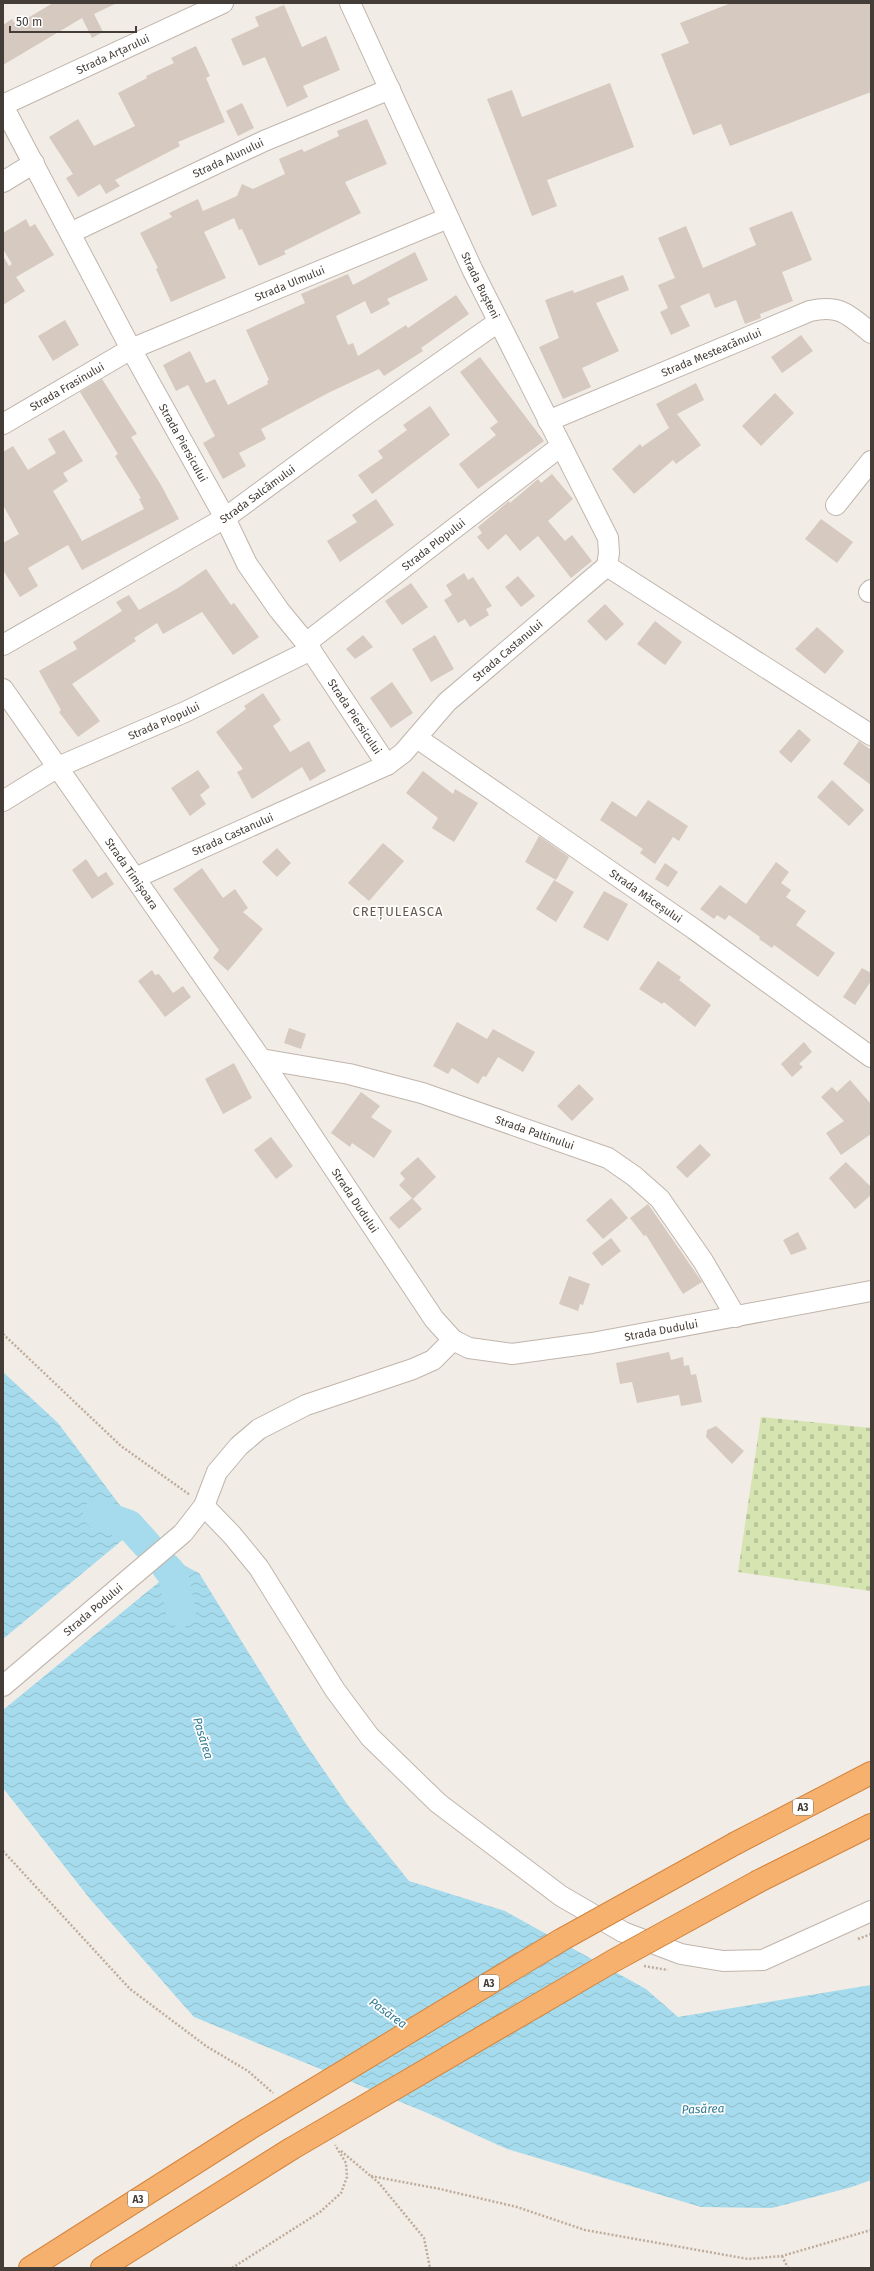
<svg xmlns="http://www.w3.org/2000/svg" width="874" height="2271" viewBox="0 0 874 2271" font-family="'Fira Sans',sans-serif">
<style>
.cemetery{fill:url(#cemetery-stones)}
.water{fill:url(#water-waves)}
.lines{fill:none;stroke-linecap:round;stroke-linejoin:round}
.river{stroke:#a5dbec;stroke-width:30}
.building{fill:#d6c9bf}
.minor-casing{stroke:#c0b5ac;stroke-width:22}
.highway-casing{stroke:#d4843e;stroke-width:24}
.path{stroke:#beac9b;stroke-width:2.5;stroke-dasharray:2 2;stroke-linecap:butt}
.minor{stroke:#fff;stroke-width:20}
.highway{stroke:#f5b16d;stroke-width:22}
.highway-bridge-casing{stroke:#d4843e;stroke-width:24;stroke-linecap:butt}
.highway-bridge{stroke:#f5b16d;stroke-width:22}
.labels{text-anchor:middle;stroke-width:3.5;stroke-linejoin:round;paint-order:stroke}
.shield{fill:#fff;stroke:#7c7672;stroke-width:1}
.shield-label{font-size:10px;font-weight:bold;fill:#443c36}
.street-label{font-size:11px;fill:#443c36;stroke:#fff}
.water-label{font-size:12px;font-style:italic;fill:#307a93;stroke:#fff}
.quarter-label{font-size:13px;letter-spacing:1px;fill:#66584d;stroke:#fff}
</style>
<defs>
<pattern id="cemetery-stones" width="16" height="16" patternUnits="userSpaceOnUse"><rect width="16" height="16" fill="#d5e4b1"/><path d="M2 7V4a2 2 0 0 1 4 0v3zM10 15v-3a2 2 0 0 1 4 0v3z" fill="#b8c499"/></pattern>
<pattern id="water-waves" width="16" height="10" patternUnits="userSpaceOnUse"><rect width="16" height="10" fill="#a5dbec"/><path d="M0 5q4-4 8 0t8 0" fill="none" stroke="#8fbdcb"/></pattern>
</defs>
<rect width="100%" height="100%" fill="#f2ece6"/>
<path class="cemetery" d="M761 1417 871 1428V1591L738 1572Z"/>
<g class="water">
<path d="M3 1372 58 1423 137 1528 3 1639Z"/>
<path d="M181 1564 199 1573 303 1740 347 1804 409 1881 505 1911 646 1989 678 2017 871 1985V2180L852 2187 772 2208 701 2207 507 2149 425 2112 194 2017 90 1899 3 1788V1710Z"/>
</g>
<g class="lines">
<g class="river">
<path d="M98 1514 129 1525 147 1545"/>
<path d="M167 1568 173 1575 181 1612"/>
</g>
</g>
<g class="building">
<path d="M53 3H117L94 14 103 32 92 38 82 18 3 65V25L12 19 16 25Z"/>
<path d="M731 3H871V92L730 146 721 124 693 135 661 54 689 43 680 23Z"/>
<path d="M284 5 302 47 326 36 340 70 303 86 308 97 287 107 265 57 243 66 231 39 259 26 255 17Z"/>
<path d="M196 46 210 76 206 78 225 122 178 142 180 146 115 180 120 186 106 194 100 184 78 197 66 178 73 174 49 137 78 119 94 146 135 126 118 93 147 78 146 76 174 63 171 58Z"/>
<path d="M610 83 634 147 547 180 557 206 532 216 487 99 512 90 522 117Z"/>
<path d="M242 103 254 128 238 136 226 111Z"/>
<path d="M367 119 387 164 345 182 361 213 284 251 286 254 259 266 242 229 239 230 234 218 204 232 226 278 171 302 156 269 158 268 140 233 172 217 169 213 198 199 203 211 237 196 242 184 253 189 285 174 279 159 302 149 304 152 339 136 337 131Z"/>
<path d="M792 211 812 260 782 272 793 301 760 314 761 318 745 324 736 300 715 308 709 293 680 306 690 326 671 335 660 312 668 308 658 285 675 278 658 238 686 226 703 268 756 245 749 228Z"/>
<path d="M26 219 30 227 35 224 54 255 16 277 25 291 3 305V256L9 266 12 264 3 249V233Z"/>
<path d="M415 252 428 280 387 299 390 304 371 314 365 301 336 316 348 345 353 343 358 356 406 325 408 328 456 295 469 314 421 348 423 351 384 376 379 369 328 393 261 429 266 439 239 453 246 466 223 479 203 443 215 436 188 385 176 391 163 365 190 351 206 383 215 379 228 405 268 384 267 381 269 380 246 330 305 303 301 294 348 274 353 285Z"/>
<path d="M623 275 629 290 596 303 619 351 582 368 591 387 563 399 539 347 559 338 545 300 573 290 574 293Z"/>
<path d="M65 320 79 345 53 361 38 336Z"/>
<path d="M801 335 813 351 782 373 771 357Z"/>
<path d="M480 357 544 441 478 489 459 464 496 435 490 428 498 422 460 372Z"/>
<path d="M102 379 137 434 131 437 161 485 179 519 82 570 68 545 28 568 38 586 20 597 3 570V543L19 534 3 505V452L13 446 28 470 56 453 48 439 64 430 83 461 63 473 68 481 53 491 82 541 144 509 139 499 141 498 115 456 118 454 80 392Z"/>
<path d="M696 383 704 400 677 414 701 445 676 464 673 460 634 494 612 469 640 444 642 447 669 428 656 404Z"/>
<path d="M775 393 794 413 761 446 742 426Z"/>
<path d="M430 406 450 435 372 494 358 475 383 458 378 451 407 430 403 425Z"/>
<path d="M552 474 573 499 548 521 565 541 572 535 592 561 571 578 538 536 520 551 506 534 488 550 477 537 482 533 478 527 509 501 510 503 538 479 541 483Z"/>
<path d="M376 499 394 525 340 562 327 541 357 522 352 515Z"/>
<path d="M821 519 853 542 837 563 805 539Z"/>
<path d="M206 569 231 605 234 603 259 637 233 655 202 612 163 634 157 623 134 638 136 641 72 684 100 721 78 737 59 712 61 710 39 671 77 649 73 642 122 611 116 602 129 595 139 610 178 588Z"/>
<path d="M464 573 468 580 473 577 492 606 486 609 489 615 470 627 465 619 458 623 444 600 452 595 446 585Z"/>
<path d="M518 576 535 596 521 607 505 587Z"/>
<path d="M411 583 428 607 402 625 385 601Z"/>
<path d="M605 604 624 624 606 641 587 621Z"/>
<path d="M655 621 682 642 665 665 637 644Z"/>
<path d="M817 627 844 651 825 674 795 649Z"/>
<path d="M363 635 373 647 355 659 346 649Z"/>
<path d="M435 635 454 669 431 682 412 649Z"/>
<path d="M392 682 413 713 391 728 370 698Z"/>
<path d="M263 693 281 720 273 726 290 752 309 741 326 771 310 781 302 767 252 799 237 772 243 769 216 732 246 709 244 706Z"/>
<path d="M799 729 811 740 791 763 779 752Z"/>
<path d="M859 741 871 750V785L843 764Z"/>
<path d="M198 770 210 787 200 795 206 804 190 816 171 788Z"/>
<path d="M423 771 453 794 455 789 478 803 454 842 432 828 438 818 406 793Z"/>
<path d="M832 780 864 810 849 826 817 797Z"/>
<path d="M648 800 688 826 679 841 673 837 655 864 640 853 643 849 600 820 612 801 636 817Z"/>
<path d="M539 836 569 857 556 880 525 862Z"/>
<path d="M383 843 404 861 369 901 348 883Z"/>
<path d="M277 848 291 863 277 877 262 862Z"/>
<path d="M86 859 98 877 106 872 114 884 92 899 72 870Z"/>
<path d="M776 862 789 872 781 883 791 890 786 897 806 911 796 925 835 953 818 977 774 945 772 948 759 939 760 937 729 915 725 920 717 915 714 919 700 909 720 885 746 904Z"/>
<path d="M665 863 678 872 668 887 655 879Z"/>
<path d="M202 868 223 898 235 889 248 908 243 912 263 929 228 971 213 958 219 950 173 889Z"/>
<path d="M554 880 574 892 556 922 536 909Z"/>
<path d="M604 891 628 904 608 941 583 927Z"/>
<path d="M658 961 681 977 679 980 711 1005 695 1027 664 1002 662 1004 639 989Z"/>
<path d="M862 968 871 973V981L855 1005 843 997Z"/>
<path d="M152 970 155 975 159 974 173 993 183 986 191 997 165 1017 138 981Z"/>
<path d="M457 1022 487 1039 493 1029 535 1052 523 1072 498 1057 486 1077 483 1076 478 1084 452 1068 448 1074 433 1066Z"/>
<path d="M289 1028 306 1034 301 1049 284 1043Z"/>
<path d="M804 1042 812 1052 799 1064 803 1067 792 1077 781 1064Z"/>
<path d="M234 1063 252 1098 223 1114 205 1079Z"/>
<path d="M850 1080 871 1104V1134L841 1155 826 1133 844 1121 821 1097 832 1087 837 1092Z"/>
<path d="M579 1084 594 1099 572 1121 557 1106Z"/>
<path d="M361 1092 380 1106 371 1117 392 1131 374 1158 352 1143 350 1147 331 1133Z"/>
<path d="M271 1137 293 1166 276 1179 254 1150Z"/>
<path d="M700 1144 711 1155 687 1178 676 1167Z"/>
<path d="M418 1157 436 1177 413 1199 399 1185 405 1179 400 1173Z"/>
<path d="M846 1162 871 1187V1195L855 1209 829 1178Z"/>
<path d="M412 1198 422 1209 399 1229 389 1218Z"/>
<path d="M611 1198 628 1218 603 1239 586 1220Z"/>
<path d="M648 1204 702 1282 683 1294 646 1235 644 1236 630 1218Z"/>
<path d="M798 1232 807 1249 791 1255 783 1240Z"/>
<path d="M611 1238 621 1251 602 1266 592 1253Z"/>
<path d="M569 1276 590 1284 583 1305 580 1304 578 1311 559 1304Z"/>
<path d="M669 1352 671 1360 683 1357 684 1366 689 1365 691 1375 696 1374 702 1402 681 1406 679 1395 637 1403 632 1382 620 1384 616 1363Z"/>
<path d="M716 1426 744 1451 732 1464 706 1437 707 1430Z"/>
</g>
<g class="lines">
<g class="minor-casing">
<g id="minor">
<path id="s1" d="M350 3 473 271 608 538 609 553 607 566"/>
<path id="s2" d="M3 105 223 3"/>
<path id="s3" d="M3 106 131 349 225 518 247 564 279 610 306 643 387 765"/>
<path d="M3 182 34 163"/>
<path id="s4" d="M70 233 264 141 390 89"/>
<path id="s5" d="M548 421 810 311C840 304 849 315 871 333"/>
<path id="s6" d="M3 424 131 349 448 218"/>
<path d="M836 505 871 461"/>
<path d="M607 566 871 735"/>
<path d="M869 592 871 590"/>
<path id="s7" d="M306 643 561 446"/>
<path id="s8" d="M3 645 225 518 364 416 498 322"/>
<path id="s9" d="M3 689 261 1059 434 1319 453 1340 469 1348 512 1354 592 1343 871 1291"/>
<path id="s10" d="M417 738 694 929 871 1057"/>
<path id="s11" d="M3 801 58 767 185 712 311 650"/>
<path id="s12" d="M135 878 387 765 403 753 447 702 607 566"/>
<path id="s13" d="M261 1059 349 1074 422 1093 608 1158 634 1176 660 1199 703 1261 736 1317"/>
<path d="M204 1506 232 1535 259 1568 335 1690 370 1737 438 1803 561 1896 623 1932 681 1954 723 1961 763 1960 871 1911"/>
<path id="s14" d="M3 1686 183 1533 204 1506 217 1472 239 1446 259 1429 306 1405 413 1369 433 1360 453 1340"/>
</g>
</g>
<g class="highway-casing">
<g id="highway">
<path d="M736 1843 871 1773"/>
<path d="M759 1881 871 1825"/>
<path d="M30 2268 247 2130"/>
<path d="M102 2268 291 2149"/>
</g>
</g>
<g class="path">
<path d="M3 1334 121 1446 190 1495"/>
<path d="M3 1851 130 1989 206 2046 248 2071 273 2093"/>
<path d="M858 1939 871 1934"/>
<path d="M644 1966 668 1970"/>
<path d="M341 2151 379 2183 424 2238 430 2268"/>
<path d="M371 2176 440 2189 517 2207 585 2230 748 2259 782 2256 871 2230"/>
<path d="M782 2256 788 2268"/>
<path d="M232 2268 320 2212 341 2193 347 2177 346 2163 335 2145"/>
</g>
<use href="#minor" class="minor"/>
<use href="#highway" class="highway"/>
<g class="highway-bridge-casing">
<g id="highway-bridge">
<path d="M247 2130 561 1940 736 1843"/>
<path d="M291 2149 613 1961 759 1881"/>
</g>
</g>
<use href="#highway-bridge" class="highway-bridge"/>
</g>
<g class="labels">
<g class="shield">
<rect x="793" y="1799" width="20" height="16" rx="3"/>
<rect x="479" y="1975" width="20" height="16" rx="3"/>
<rect x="128" y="2191" width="20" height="16" rx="3"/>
</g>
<g class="shield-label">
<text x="803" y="1811">A3</text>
<text x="489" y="1987">A3</text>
<text x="138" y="2203">A3</text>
</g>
<g class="street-label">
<text dy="4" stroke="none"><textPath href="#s2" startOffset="121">Strada Arțarului</textPath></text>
<text dy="4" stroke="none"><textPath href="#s4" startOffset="175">Strada Alunului</textPath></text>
<text dy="4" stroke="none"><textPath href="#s6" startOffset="320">Strada Ulmului</textPath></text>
<text dy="4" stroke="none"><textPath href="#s1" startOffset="311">Strada Bușteni</textPath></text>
<text dy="4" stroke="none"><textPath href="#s5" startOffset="177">Strada Mesteacănului</textPath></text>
<text dy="4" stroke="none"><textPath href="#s6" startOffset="74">Strada Frasinului</textPath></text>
<text dy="4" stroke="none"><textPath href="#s3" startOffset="382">Strada Piersicului</textPath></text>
<text dy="4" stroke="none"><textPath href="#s8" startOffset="296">Strada Salcâmului</textPath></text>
<text dy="4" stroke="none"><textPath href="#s7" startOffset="161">Strada Plopului</textPath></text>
<text dy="4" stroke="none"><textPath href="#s12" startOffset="443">Strada Castanului</textPath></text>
<text dy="4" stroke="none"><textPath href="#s3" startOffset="706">Strada Piersicului</textPath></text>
<text dy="4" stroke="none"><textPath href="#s11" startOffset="180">Strada Plopului</textPath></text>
<text dy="4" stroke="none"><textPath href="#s12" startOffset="107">Strada Castanului</textPath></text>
<text dy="4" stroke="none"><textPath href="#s9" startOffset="225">Strada Timișoara</textPath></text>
<text dy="4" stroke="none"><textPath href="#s10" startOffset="278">Strada Măceșului</textPath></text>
<text dy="4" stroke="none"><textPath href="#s13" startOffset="284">Strada Paltinului</textPath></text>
<text dy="4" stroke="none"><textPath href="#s9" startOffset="621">Strada Dudului</textPath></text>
<text dy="4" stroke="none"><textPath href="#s9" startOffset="1004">Strada Dudului</textPath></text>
<text dy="4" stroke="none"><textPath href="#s14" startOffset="118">Strada Podului</textPath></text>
</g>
<g class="water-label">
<text transform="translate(203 1738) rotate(73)" y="4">Pasărea</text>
<text transform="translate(388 2013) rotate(36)" y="4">Pasărea</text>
<text transform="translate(703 2109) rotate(-2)" y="4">Pasărea</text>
</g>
<g class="quarter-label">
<text x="398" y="916">CREȚULEASCA</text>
</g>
</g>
<rect width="874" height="2271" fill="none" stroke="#443c36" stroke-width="8"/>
<path d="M10 26v6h126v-6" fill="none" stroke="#443c36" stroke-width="2"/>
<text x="16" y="26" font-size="12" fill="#443c36" stroke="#ffffff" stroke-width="3" paint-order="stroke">50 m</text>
</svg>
